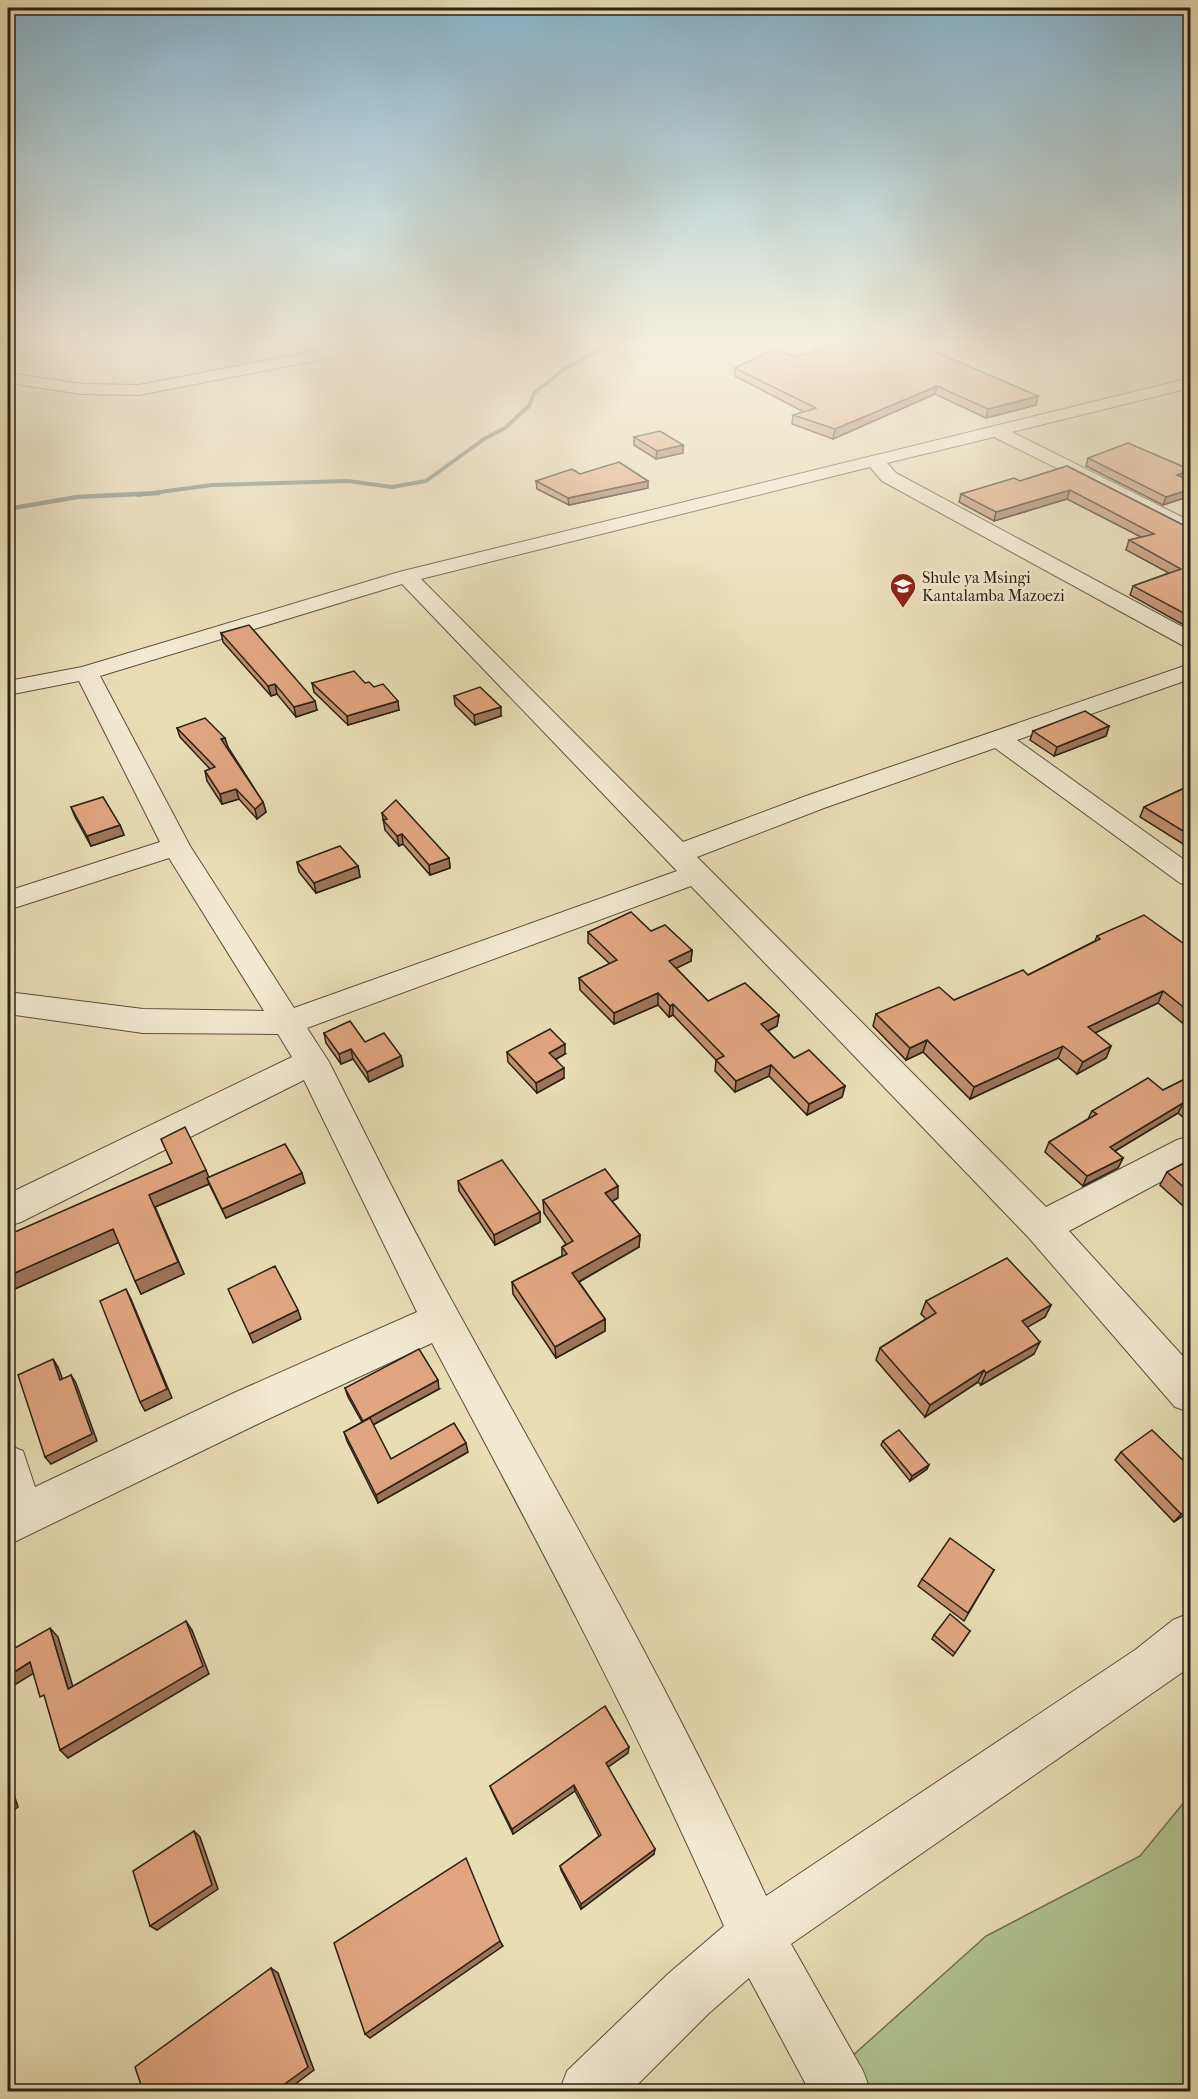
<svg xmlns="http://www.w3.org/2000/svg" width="1198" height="2099" viewBox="0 0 1198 2099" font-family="'IM FELL French Canon',serif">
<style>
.green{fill:#b1c292;stroke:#6e7154;stroke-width:1.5}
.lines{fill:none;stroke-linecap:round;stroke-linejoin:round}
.stream-far1{stroke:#6b7e72;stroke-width:4}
.stream{stroke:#6b7e72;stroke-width:4.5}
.minor-casing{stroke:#5a4f3e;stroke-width:2}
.minor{fill:#f1e9d0;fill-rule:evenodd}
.wall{fill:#c28f6f;stroke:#2a2016;stroke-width:1.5}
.shaded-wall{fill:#9e745a;stroke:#2a2016;stroke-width:1.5}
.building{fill:#e1a681;stroke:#2a2016;stroke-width:1.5}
.labels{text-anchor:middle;stroke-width:5;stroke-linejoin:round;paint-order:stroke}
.far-poi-label{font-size:16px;fill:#2a2016;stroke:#f1e9d0;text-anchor:start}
</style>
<rect width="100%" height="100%" fill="#e9ddb6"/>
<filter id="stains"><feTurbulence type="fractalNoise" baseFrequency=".00333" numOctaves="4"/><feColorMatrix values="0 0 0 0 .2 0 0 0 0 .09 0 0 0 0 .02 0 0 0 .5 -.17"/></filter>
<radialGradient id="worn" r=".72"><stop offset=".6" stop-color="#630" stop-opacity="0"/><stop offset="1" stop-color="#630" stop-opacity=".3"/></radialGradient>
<path class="green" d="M1190 1795V2091L812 2092 986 1936 1140 1856Z"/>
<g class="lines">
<path class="stream-far1" d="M138 495 212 485 348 481 392 487 426 481 484 439 505 428 529 406 534 393 563 370 599 350 633 340"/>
<path class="stream" d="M8 509 77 497 159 493"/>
<g class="minor-casing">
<g id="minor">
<path d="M373 340H405L397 345 139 395 82 394 8 383V373L82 384 139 385Z"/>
<path d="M1190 378V388L1012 432 1190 521V534L994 437 887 463 896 473 1190 631V647L1182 645 882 481 870 467 421 579 683 842 806 796 1190 664V679L1017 740 1190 864V886L1180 883 995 748 824 808 697 857 1046 1207 1177 1140 1190 1136V1166L1069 1231 1190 1364V1412L1175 1407 1029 1238 691 886 307 1028 329 1062C371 1145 412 1229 457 1310 563 1503 674 1695 766 1896L1135 1650 1173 1620 1190 1613V1667L791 1944 863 2071 871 2092H810L749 1978 708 2014 630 2092H559L567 2071 668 1974 724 1926C637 1727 534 1535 432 1343L266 1420 8 1545V1445L23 1451 35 1487 236 1392 417 1312 304 1080 21 1222 8 1226V1194L292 1057 278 1034 143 1033 8 1014V992L143 1009 264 1011 169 858 8 910V891L160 842 79 681 8 695V681L82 667 399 572ZM402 584 677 871 294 1008 190 846 100 676Z"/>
</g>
</g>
<use href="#minor" class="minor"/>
</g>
<g class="wall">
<path d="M796 356 1038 396 1036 405 986 418 935 394 833 439 792 424 793 415 804 412 735 376V368Z"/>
<path d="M634 437 683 445V453L656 459 634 445Z"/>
<path d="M1088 458 1191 470V473L1189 478 1186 479 1163 505 1086 466Z"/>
<path d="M1067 466 1191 529V629L1130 595 1133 586 1169 573 1126 550 1129 540 1141 537 1067 499 994 521 959 502 961 494 1020 481Z"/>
<path d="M580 474 648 488 569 505 537 489 536 481Z"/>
<path d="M221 633 317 710 296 717 277 694 271 696 223 642Z"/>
<path d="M312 683H365L374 687 399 710 348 725 314 692Z"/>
<path d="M454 696 501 716 475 725 455 705Z"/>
<path d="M1109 726 1106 736 1054 756 1030 740 1033 731Z"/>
<path d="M177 728 228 747 263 802 266 812 257 819 239 799 222 804 207 781 205 771 210 769 180 737Z"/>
<path d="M1191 785V849L1140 817 1144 807Z"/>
<path d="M71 807 120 825 124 835 91 846 75 817Z"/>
<path d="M382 813 449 858 450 868 430 875 403 844 399 846 385 830Z"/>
<path d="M297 862 358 866 360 877 316 893 299 872Z"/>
<path d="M651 931 692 950 691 961 676 968 708 1001 779 1015 777 1026 768 1031 794 1058 845 1086 842 1097 807 1115 769 1076 735 1092 715 1071 716 1060 673 1015 669 1017 658 1005 614 1024 580 990 579 978 610 964 588 943V932Z"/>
<path d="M1097 936 1191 949V1030L1158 1003 1095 1033 1111 1046 1106 1058 1077 1074 1058 1058 970 1099 923 1052 906 1060 873 1026 876 1014 954 1000 1028 975 1095 941Z"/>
<path d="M324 1033 365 1042 401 1056 403 1066 369 1082 353 1059 341 1064 326 1043Z"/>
<path d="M507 1052 565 1054 556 1059 564 1078 537 1093 508 1062Z"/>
<path d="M1191 1076V1124L1178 1113 1115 1151 1123 1158 1118 1168 1083 1186 1045 1152 1049 1142 1088 1119 1092 1111 1163 1090Z"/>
<path d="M161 1139 208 1178 305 1183 226 1218 209 1184 155 1207 184 1274 141 1294 135 1281 119 1242 8 1292 172 1163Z"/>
<path d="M1191 1168V1213L1160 1185 1167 1172Z"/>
<path d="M458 1181 540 1212V1222L495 1245 459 1191Z"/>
<path d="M618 1198 612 1201 640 1235 639 1247 579 1282 605 1319V1331L556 1358 513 1294 512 1282 562 1256V1247L566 1244 544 1213 543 1200Z"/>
<path d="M926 1301 1051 1305 1045 1317 1027 1327 1034 1354 981 1385 978 1382 925 1417 876 1360 880 1348 926 1319 921 1314Z"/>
<path d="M345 1388 439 1389 373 1425 391 1459 468 1452 378 1503 347 1441 344 1432 362 1422 348 1397Z"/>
<path d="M883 1441 927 1469 910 1481 881 1445Z"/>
<path d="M1121 1452 1191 1468V1510L1174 1522 1115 1460Z"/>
<path d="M994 1570 964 1621 918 1586 922 1579Z"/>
<path d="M970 1631 953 1656 932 1639 934 1635Z"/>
<path d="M628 1753 608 1767 654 1854 581 1909 561 1870 560 1866 599 1836 575 1791 513 1834 492 1791 490 1786Z"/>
</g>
<g class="shaded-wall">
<path d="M937 386 935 394 833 439 835 429Z"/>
<path d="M1038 396 1036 405 986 418 988 409Z"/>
<path d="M683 445V453L656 459 657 451Z"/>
<path d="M1191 471 1189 478 1174 483 1177 475Z"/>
<path d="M648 481V488L569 505 568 498Z"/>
<path d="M1191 489V496L1163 505 1166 497Z"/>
<path d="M1070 490 1067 499 994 521 996 512Z"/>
<path d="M275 684 277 694 271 696 268 686Z"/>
<path d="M315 701 317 710 296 717 294 707Z"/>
<path d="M398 701 399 710 348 725 347 716Z"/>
<path d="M501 707V716L475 725 474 715Z"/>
<path d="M1109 726 1106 736 1054 756 1057 747Z"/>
<path d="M225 738 228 747 224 749 221 739Z"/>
<path d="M236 789 239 799 222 804 220 794Z"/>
<path d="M263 802 266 812 257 819 255 809Z"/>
<path d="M120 825 124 835 91 846 87 836Z"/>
<path d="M402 834 403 844 399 846 397 836Z"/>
<path d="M449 858 450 868 430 875 429 865Z"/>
<path d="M358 866 360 877 316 893 314 883Z"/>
<path d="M692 950 691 961 669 972V961Z"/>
<path d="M1163 991 1158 1003 1082 1039 1088 1027Z"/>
<path d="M658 993V1005L614 1024V1013Z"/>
<path d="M673 1004V1015L669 1017 670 1006Z"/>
<path d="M779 1015 777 1026 759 1035 761 1024Z"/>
<path d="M927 1040 923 1052 906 1060 910 1048Z"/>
<path d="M565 1044V1054L549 1063V1053Z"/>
<path d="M1063 1046 1058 1058 970 1099 974 1087Z"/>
<path d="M1111 1046 1106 1058 1077 1074 1083 1062Z"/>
<path d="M351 1049 353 1059 341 1064 339 1054Z"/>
<path d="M401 1056 403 1066 369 1082 367 1072Z"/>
<path d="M771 1065 769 1076 735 1092 736 1081Z"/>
<path d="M564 1068V1078L537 1093 536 1083Z"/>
<path d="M845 1086 842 1097 807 1115 809 1104Z"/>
<path d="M1183 1103 1178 1113 1105 1157 1110 1147Z"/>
<path d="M1123 1158 1118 1168 1083 1186 1087 1176Z"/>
<path d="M206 1170 211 1183 207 1178 209 1184 155 1207 184 1274 141 1294 135 1281 149 1195Z"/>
<path d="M302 1173 305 1183 226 1218 222 1209Z"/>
<path d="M618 1186V1198L605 1205V1193Z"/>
<path d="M540 1212V1222L495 1245 494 1235Z"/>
<path d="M113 1229 120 1242 8 1292V1276Z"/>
<path d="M640 1235 639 1247 573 1285 572 1273Z"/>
<path d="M126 1289 131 1299 172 1398 145 1411 140 1402Z"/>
<path d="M1051 1305 1045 1317 1016 1334 1022 1321Z"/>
<path d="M298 1310 301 1319 253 1343 249 1334Z"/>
<path d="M605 1319V1331L556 1358 555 1347Z"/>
<path d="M1040 1342 1034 1354 981 1385 986 1373Z"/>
<path d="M53 1359 58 1367 66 1388 60 1380Z"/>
<path d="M984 1370 978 1382 925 1417 930 1405Z"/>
<path d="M71 1375 76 1383 97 1441 51 1464 45 1457Z"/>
<path d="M438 1380 439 1389 365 1429 363 1421Z"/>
<path d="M466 1443 468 1452 378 1503 376 1495Z"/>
<path d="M929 1465 927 1469 910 1481 912 1476Z"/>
<path d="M1191 1507V1510L1174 1522 1181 1514Z"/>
<path d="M186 1621 192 1630 209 1674 68 1758 60 1750Z"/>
<path d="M50 1628 58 1637 76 1697 68 1689Z"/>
<path d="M30 1662 39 1670 8 1689V1676Z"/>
<path d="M629 1747 628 1753 605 1769 606 1763Z"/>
<path d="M8 1776 18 1807 8 1814Z"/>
<path d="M574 1785 575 1791 513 1834 512 1829Z"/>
<path d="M194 1831 200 1837 218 1889 157 1930 150 1926Z"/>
<path d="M655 1849 654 1854 581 1909V1904Z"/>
<path d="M500 1941 503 1946 370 2038 365 2034Z"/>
<path d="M271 1968 278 1973 314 2070 286 2091H275Z"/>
</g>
<g class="building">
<path d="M865 340H908L1038 396 988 409 937 386 835 429 793 415 816 408 735 368 772 350 796 356Z"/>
<path d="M660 431 683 445 657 451 634 437Z"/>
<path d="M1128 443 1191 470 1177 475 1191 481V489L1166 497 1088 458Z"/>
<path d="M619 462 648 481 568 498 536 481 572 469 580 474Z"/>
<path d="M1067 466 1191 529V617L1133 586 1181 569 1129 540 1154 534 1070 490 996 512 961 494 1014 478 1020 481Z"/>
<path d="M249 625 315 701 294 707 275 684 268 686 221 633Z"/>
<path d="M354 671 365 683 369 682 374 687 383 684 398 701 347 716 312 683Z"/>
<path d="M480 687 501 707 474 715 454 696Z"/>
<path d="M1085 711 1109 726 1057 747 1033 731Z"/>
<path d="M205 718 225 738 221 739 263 802 255 809 236 789 220 794 205 771 215 767 177 728Z"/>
<path d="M1191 785V836L1144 807Z"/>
<path d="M103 797 120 825 87 836 71 807Z"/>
<path d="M396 800 449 858 429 865 402 834 397 836 383 820 387 819 382 813Z"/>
<path d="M340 846 358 866 314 883 297 862Z"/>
<path d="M631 912 651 931 665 925 692 950 669 961 708 1001 745 983 779 1015 761 1024 794 1058 809 1050 845 1086 809 1104 771 1065 736 1081 716 1060 724 1056 673 1004 670 1006 658 993 614 1013 579 978 617 960 588 932Z"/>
<path d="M1144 915 1191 949V1013L1163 991 1088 1027 1111 1046 1083 1062 1063 1046 974 1087 927 1040 910 1048 876 1014 939 987 954 1000 1023 970 1028 975 1100 939 1097 936Z"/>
<path d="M350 1021 365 1042 384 1033 401 1056 367 1072 351 1049 339 1054 324 1033Z"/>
<path d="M550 1029 565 1044 549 1053 564 1068 536 1083 507 1052Z"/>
<path d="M1191 1076V1109L1183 1103 1110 1147 1123 1158 1087 1176 1049 1142 1097 1114 1092 1111 1148 1078 1163 1090Z"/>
<path d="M185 1127 206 1170 149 1195 178 1262 135 1281 113 1229 8 1276V1235L172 1163 161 1139Z"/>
<path d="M285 1144 302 1173 222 1209 207 1178Z"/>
<path d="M502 1160 540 1212 494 1235 458 1181Z"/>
<path d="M1184 1163 1191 1168V1194L1167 1172Z"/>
<path d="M605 1169 618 1186 605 1193 640 1235 572 1273 605 1319 555 1347 512 1282 567 1254 562 1247 573 1241 543 1200Z"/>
<path d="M1007 1258 1051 1305 1022 1321 1040 1342 986 1373 984 1370 930 1405 880 1348 936 1313 926 1301Z"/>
<path d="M275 1266 298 1310 249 1334 228 1289Z"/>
<path d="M126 1289 167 1389 140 1402 100 1301Z"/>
<path d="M419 1349 438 1380 363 1421 345 1388Z"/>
<path d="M53 1359 60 1380 71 1375 92 1434 45 1457 18 1375Z"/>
<path d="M370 1418 391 1459 454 1423 466 1443 376 1495 344 1432Z"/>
<path d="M899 1430 929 1465 912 1476 883 1441Z"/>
<path d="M1152 1430 1191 1468V1507L1181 1514 1121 1452Z"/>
<path d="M950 1538 994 1570 968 1613 922 1579Z"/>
<path d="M950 1614 970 1631 955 1653 934 1635Z"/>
<path d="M186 1621 203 1666 60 1750 44 1695 40 1697 30 1662 8 1676V1652L50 1628 68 1689Z"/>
<path d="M605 1706 629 1747 606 1763 655 1849 581 1904 560 1866 601 1835 574 1785 512 1829 490 1786Z"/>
<path d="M194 1831 212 1885 150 1926 133 1871Z"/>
<path d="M466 1858 500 1941 365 2034 334 1943Z"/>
<path d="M271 1968 308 2067 275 2091H143L135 2067Z"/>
</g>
<linearGradient id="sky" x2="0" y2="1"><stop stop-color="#87b7d1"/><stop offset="0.54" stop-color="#f5f0de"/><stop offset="1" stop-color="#f5f0de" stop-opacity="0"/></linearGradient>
<rect width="1198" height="634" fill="url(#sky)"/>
<defs>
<g id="school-pin" transform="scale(1.35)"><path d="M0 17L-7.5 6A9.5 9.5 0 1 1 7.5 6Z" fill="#8f2418" stroke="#f1e9d0"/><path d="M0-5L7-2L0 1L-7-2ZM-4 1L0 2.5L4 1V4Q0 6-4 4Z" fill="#fff"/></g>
</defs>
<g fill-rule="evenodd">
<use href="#school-pin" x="903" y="586"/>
</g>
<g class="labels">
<g class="far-poi-label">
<text x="922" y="583">Shule ya Msingi<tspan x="922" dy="18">Kantalamba Mazoezi</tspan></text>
</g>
</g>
<rect width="1198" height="2099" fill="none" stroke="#e9ddb6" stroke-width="30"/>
<rect x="9" y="9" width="1180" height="2081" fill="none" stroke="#2a2016" stroke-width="3"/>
<rect x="15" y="15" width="1168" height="2069" fill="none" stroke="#2a2016" stroke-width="1.5"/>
<rect width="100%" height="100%" filter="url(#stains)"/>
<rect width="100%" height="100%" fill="url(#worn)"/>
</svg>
